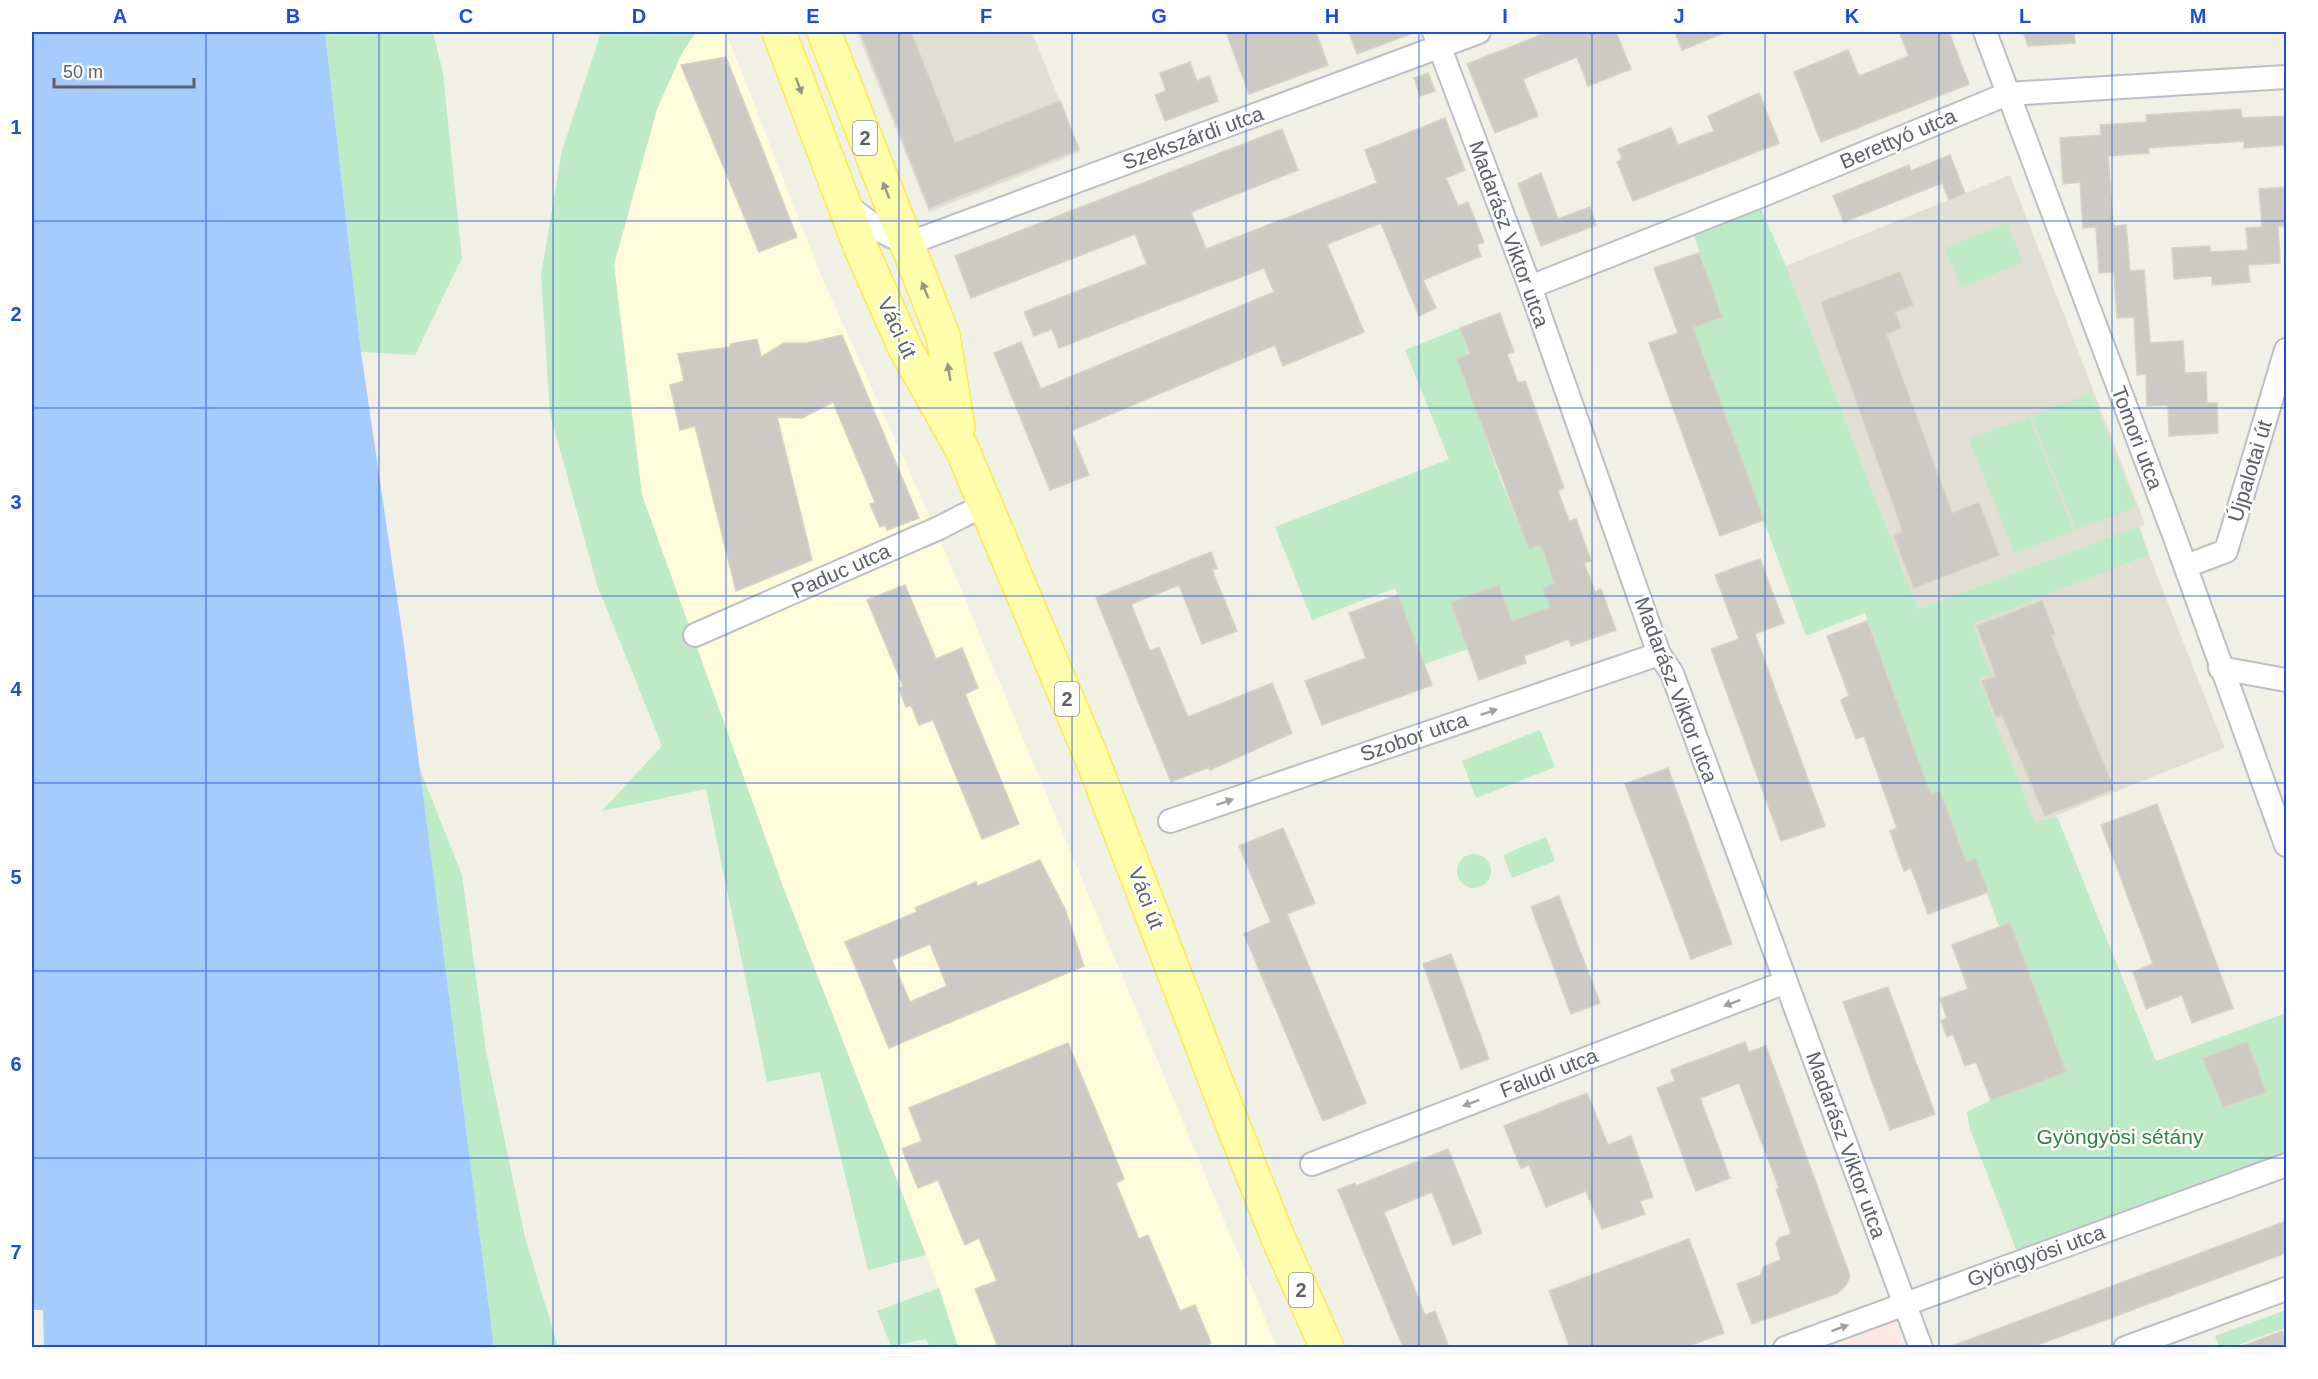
<svg xmlns="http://www.w3.org/2000/svg" width="2318" height="1379" viewBox="0 0 2318 1379" font-family="Helvetica,sans-serif">
<style>
.commercial{fill:#fffcdb}
.education{fill:#e1dfd4}
.medical{fill:#fee8e1}
.green{fill:#bfeac6}
.water{fill:#a6cbff}
.pier{fill:#f0f0e5}
.building{fill:#cccac2;stroke:#d6d3c2;stroke-width:1.5;fill-rule:evenodd}
.lines{fill:none;stroke-linecap:round;stroke-linejoin:round}
.minor-casing{stroke:#bcbec5;stroke-width:26}
.primary-casing{stroke:#fee950;stroke-width:36}
.minor{stroke:#fff;stroke-width:22}
.primary{stroke:#fffeab;stroke-width:33}
.oneway{fill:#96977f}
.oneway2{fill:#9ea0a4}
.grid{fill:none;stroke:#1d4ed8;stroke-width:1.5;stroke-opacity:0.55}
.labels{text-anchor:middle;stroke-width:5;stroke-linejoin:round;paint-order:stroke}
.shield{fill:#fff;stroke:#8e9095;stroke-width:1.5}
.shield-label{font-size:20px;font-weight:bold;fill:#5d6067}
.street-label{font-size:21px;fill:#5d6067;stroke:#fff}
.park-label{font-size:21px;fill:#2d863f;stroke:#fff}
.neatline{fill:none;stroke:#1d4ed8;stroke-width:2}
.grid-label{font-size:20px;text-anchor:middle;font-weight:bold;fill:#1d4ed8}
</style>
<rect width="100%" height="100%" fill="#f0f0e5"/>
<path class="commercial" d="M696 32H726L820 273 942 544 1277 1347H958L939 1288 785 892 642 495 614 265 657 109 682 53Z"/>
<g class="education">
<path d="M857 32H1032L1080 152 929 212Z"/>
<path d="M2010 175 2145 524 1918 609 1786 266Z"/>
<path d="M2149 555 2225 748 2035 824 1979 679 1991 674 1971 624Z"/>
</g>
<path class="medical" d="M1893 1322 1902 1347H1831Z"/>
<g class="green">
<path d="M325 32H433L443 73 462 258 415 355 361 352Z"/>
<path d="M601 32H696L682 53 657 109 614 265 642 495 785 892 926 1255 868 1270 820 1072 767 1082 706 789 602 811 662 746 597 585 550 413 541 275 562 151Z"/>
<path d="M1756 198 1786 266 1918 609 2139 526 2149 555 1972 624 1991 674 1979 679 2035 823 2056 816 2059 821 2156 1061 2286 1013V1165L2020 1260 1970 1129 1967 1112 1991 1100 2066 1072 2010 923 1999 927 1975 859 1966 862 1940 792 1931 795 1865 613 1806 636 1693 327 1722 317 1690 224Z"/>
<path d="M2007 223 2023 262 1961 288 1945 248Z"/>
<path d="M1460 328C1473 362 1476 397 1485 432 1495 472 1514 510 1529 549L1541 545 1555 583 1543 588 1550 607 1512 621 1498 585 1452 602 1468 649 1424 664 1395 588 1312 620 1275 527 1449 459 1405 350Z"/>
<path d="M2091 393 2136 507 2076 530 2031 416Z"/>
<path d="M2029 417 2074 531 2014 553 1969 439Z"/>
<path d="M1540 730 1555 767 1476 798 1462 761Z"/>
<path d="M419 767 462 875 486 1051 525 1237 558 1347H494Z"/>
<path d="M1546 837 1555 861 1512 878 1503 855Z"/>
<circle cx="1474" cy="871" r="17"/>
<path d="M939 1288 958 1347H930L926 1339 891 1346 877 1311Z"/>
<path d="M2286 1310V1334L2284 1328 2233 1347H2219L2215 1336Z"/>
</g>
<path class="water" d="M32 32H325L361 352 403 638 494 1347H32Z"/>
<path class="pier" d="M32 1310H43L44 1347H32Z"/>
<g class="building">
<path d="M860 32H911L955 143 1060 101 1079 149 929 208Z"/>
<path d="M1226 32H1316L1328 65 1249 94Z"/>
<path d="M1349 32H1412L1413 33 1357 54Z"/>
<path d="M1548 32H1616L1631 69 1588 86 1577 57 1523 79 1538 116 1495 133 1467 64Z"/>
<path d="M1675 32H1726L1682 50Z"/>
<path d="M1899 32H1949L1969 84 1821 142 1794 72 1848 50 1859 76 1909 56Z"/>
<path d="M2023 32H2074L2075 43 2028 46Z"/>
<path d="M726 57 797 237 759 252 681 65Z"/>
<path d="M1190 62 1197 81 1209 76 1218 101 1165 121 1155 95 1166 91 1160 73Z"/>
<path d="M1428 73 1435 91 1420 96 1414 78Z"/>
<path d="M1759 93 1779 143 1633 201 1617 162 1622 159 1618 149 1671 128 1678 145 1714 131 1708 116Z"/>
<path d="M2241 109 2242 118 2286 116V145L2244 148V141L2148 148 2149 153 2108 156 2113 226 2126 225 2130 271 2144 270 2150 343 2183 341 2185 373 2206 372 2207 403H2217L2218 433 2169 436 2168 405 2147 406 2146 374 2137 375 2134 317 2117 318 2114 272 2099 273 2096 227 2083 228 2080 182 2063 184 2060 138 2101 135 2100 125 2147 122 2146 115Z"/>
<path d="M1445 118 1465 170 1446 178 1458 206 1468 202 1484 242 1477 245 1481 256 1423 280 1436 308 1419 316 1381 223 1327 244 1364 332 1283 366 1275 345 1071 431 1089 475 1050 490 994 353 1021 342 1041 389 1274 292 1264 268 1059 348 1052 329 1034 336 1024 312 1147 264 1135 234 971 298 955 256 1282 129 1298 170 1191 212 1206 249 1377 183 1365 150Z"/>
<path d="M1950 155 1965 193 1949 200 1942 183 1844 222 1833 196 1909 165 1911 171Z"/>
<path d="M1541 173 1558 219 1590 207 1596 225 1541 246 1518 184Z"/>
<path d="M2286 187V226H2278L2280 263 2248 265 2250 282 2212 285V276L2174 279 2172 248 2210 246V252L2248 250 2246 228 2262 227 2259 189Z"/>
<path d="M1699 253 1722 317 1693 328 1764 520 1720 536 1649 343 1678 333 1654 268Z"/>
<path d="M1900 272 1913 305 1895 312 1901 328 1886 334 1952 513 1979 503 1999 555 1914 588 1894 536 1903 532 1821 302Z"/>
<path d="M1500 313 1514 352 1507 354 1518 383 1525 381 1564 488 1558 491 1569 521 1576 519 1591 561 1584 563 1595 592 1601 589 1616 630 1571 646 1569 639 1524 656 1526 663 1479 680 1451 602 1499 585 1512 621 1550 607 1543 588 1555 583 1541 545 1529 549 1457 359 1470 354 1460 328Z"/>
<path d="M842 335 919 518 887 530 885 525 880 527 870 504 875 502 833 402 802 418 777 417 812 560 736 591 695 426 680 430 670 385 684 381 678 354 731 347 730 344 757 339 761 357 784 343H807Z"/>
<path d="M1211 552 1217 568 1212 570 1237 631 1202 644 1179 585 1131 604 1150 651 1159 647 1188 717 1272 683 1292 733 1210 770 1209 767 1171 782 1096 598Z"/>
<path d="M1760 559 1784 623 1755 634 1825 826 1781 841 1711 649 1739 639 1715 575Z"/>
<path d="M905 585 936 659 962 648 978 688 965 694 1019 824 982 839 933 720 919 725 911 705 906 707 899 688 903 686 867 600Z"/>
<path d="M1398 595 1432 685 1322 725 1305 681 1366 658 1349 613Z"/>
<path d="M2042 601 2055 634 2051 636 2114 789 2045 816 2002 715 1996 717 1982 681 1996 676 1977 626Z"/>
<path d="M1867 621 1931 795 1940 791 1966 862 1975 858 1988 892 1928 914 1911 868 1904 871 1898 854 1890 831 1897 828 1864 736 1856 739 1841 700 1849 696 1827 636Z"/>
<path d="M1668 768 1732 944 1691 959 1625 784Z"/>
<path d="M2157 804 2233 1008 2192 1023 2182 995 2146 1009 2133 972 2153 964 2101 825Z"/>
<path d="M1283 828 1315 903 1287 914 1366 1103 1323 1121 1244 934 1271 922 1239 846Z"/>
<path d="M1040 860 1065 909 1084 966 889 1048 845 942 917 912 915 908 976 882 978 886ZM930 944 947 986 910 1002 892 960Z"/>
<path d="M1559 896 1600 1003 1571 1014 1531 907Z"/>
<path d="M2010 923 2066 1072 1991 1100 1976 1062 1965 1066 1953 1034 1947 1037 1941 1021 1947 1018 1940 999 1968 989 1952 945Z"/>
<path d="M1451 954 1489 1059 1461 1069 1423 964Z"/>
<path d="M1888 987 1935 1114 1890 1130 1843 1002Z"/>
<path d="M1745 1042 1749 1052 1766 1046 1850 1276 1846 1285 1838 1293 1752 1324 1737 1284 1761 1275 1763 1267 1781 1260 1776 1243 1779 1238 1791 1234 1776 1189 1779 1188 1739 1083 1700 1098 1730 1178 1696 1191 1657 1088 1675 1081 1671 1070Z"/>
<path d="M2247 1042 2266 1092 2223 1107 2203 1058Z"/>
<path d="M1068 1043 1124 1179 1116 1183 1139 1239 1148 1235 1180 1311 1195 1305 1211 1343 1201 1347H998L975 1289 997 1281 979 1238 965 1245 938 1180 918 1188 902 1149 922 1141 909 1108Z"/>
<path d="M1587 1093 1608 1145 1631 1136 1653 1197 1640 1201 1645 1214 1602 1229 1586 1191 1546 1207 1529 1165 1521 1168 1504 1126Z"/>
<path d="M1448 1149 1482 1233 1453 1245 1432 1192 1384 1212 1425 1315 1435 1311 1449 1347H1403L1338 1190 1355 1183 1356 1186Z"/>
<path d="M2286 1221V1253L2032 1347H1949Z"/>
<path d="M1689 1239 1724 1333 1686 1347H1570L1549 1291Z"/>
<path d="M2282 1331 2286 1347H2243V1346Z"/>
</g>
<g class="lines">
<g class="minor-casing">
<g id="minor">
<path d="M1434 32 1530 287 1659 654 1672 673 1921 1348"/>
<path d="M1985 32 2174 535 2286 845"/>
<path d="M844 203 881 231 907 244 1479 32"/>
<path d="M1530 287 1763 195 2007 94 2286 77"/>
<path d="M2186 566 2226 551 2286 350"/>
<path d="M695 635 939 528 986 504"/>
<path d="M2220 668 2286 680"/>
<path d="M1170 821 1659 654"/>
<path d="M1312 1164 1786 982"/>
<path d="M1785 1348 2286 1165"/>
<path d="M2125 1348 2286 1289"/>
</g>
</g>
<g class="primary-casing">
<g id="primary">
<path d="M779 32 860 246 905 348 962 449 1091 756 1227 1110 1276 1233 1327 1348"/>
<path d="M824 32 943 336 958 427"/>
</g>
</g>
<use href="#minor" class="minor"/>
<use href="#primary" class="primary"/>
</g>
<defs><path id="oneway-solid" d="M-6-.8H1V-3.2L6.5 0L1 3.2V.8H-6Z" transform="scale(1.5)"/></defs>
<g class="oneway">
<use href="#oneway-solid" transform="translate(799 86) rotate(70)"/>
<use href="#oneway-solid" transform="translate(886 190) rotate(-111)"/>
<use href="#oneway-solid" transform="translate(925 290) rotate(-112)"/>
<use href="#oneway-solid" transform="translate(949 372) rotate(-99)"/>
</g>
<g class="oneway2">
<use href="#oneway-solid" transform="translate(1489 712) rotate(-19)"/>
<use href="#oneway-solid" transform="translate(1225 802) rotate(-19)"/>
<use href="#oneway-solid" transform="translate(1732 1003) rotate(159)"/>
<use href="#oneway-solid" transform="translate(1471 1103) rotate(159)"/>
<use href="#oneway-solid" transform="translate(1840 1328) rotate(-20)"/>
</g>
<path class="grid" d="M206 32V1348M379 32V1348M553 32V1348M726 32V1348M899 32V1348M1072 32V1348M1246 32V1348M1419 32V1348M1592 32V1348M1765 32V1348M1939 32V1348M2112 32V1348M32 221H2286M32 408H2286M32 596H2286M32 783H2286M32 971H2286M32 1158H2286"/>
<g class="labels">
<g class="shield">
<rect x="853" y="121" width="24" height="34" rx="4.5"/>
<rect x="1055" y="682" width="24" height="34" rx="4.5"/>
<rect x="1289" y="1273" width="24" height="34" rx="4.5"/>
</g>
<g class="shield-label">
<text x="865" y="145">2</text>
<text x="1067" y="706">2</text>
<text x="1301" y="1297">2</text>
</g>
<g class="street-label">
<text transform="translate(1193 138) rotate(-20)" y="7">Szekszárdi utca</text>
<text transform="translate(1898 139) rotate(-23)" y="7">Berettyó utca</text>
<text transform="translate(1509 234) rotate(70)" y="7">Madarász Viktor utca</text>
<text transform="translate(897 328) rotate(65)" y="7">Váci út</text>
<text transform="translate(2137 438) rotate(69)" y="7">Tomori utca</text>
<text transform="translate(2250 471) rotate(-73)" y="7">Újpalotai út</text>
<text transform="translate(841 571) rotate(-24)" y="7">Paduc utca</text>
<text transform="translate(1676 690) rotate(69)" y="7">Madarász Viktor utca</text>
<text transform="translate(1414 737) rotate(-19)" y="7">Szobor utca</text>
<text transform="translate(1146 898) rotate(69)" y="7">Váci út</text>
<text transform="translate(1549 1073) rotate(-21)" y="7">Faludi utca</text>
<text transform="translate(1846 1145) rotate(70)" y="7">Madarász Viktor utca</text>
<text transform="translate(2036 1256) rotate(-20)" y="7">Gyöngyösi utca</text>
</g>
<g class="park-label">
<text x="2120" y="1144">Gyöngyösi sétány</text>
</g>
</g>
<rect width="2318" height="1379" fill="none" stroke="#ffffff" stroke-width="66"/>
<path d="M54 78v9h140v-9" fill="none" stroke="#5d6067" stroke-width="3"/>
<text x="63" y="78" font-size="18" fill="#5d6067" stroke="#ffffff" stroke-width="4.5" paint-order="stroke">50 m</text>
<rect x="33" y="33" width="2252" height="1313" class="neatline"/>
<g class="grid-label">
<text x="120" y="23">A</text>
<text x="293" y="23">B</text>
<text x="466" y="23">C</text>
<text x="639" y="23">D</text>
<text x="813" y="23">E</text>
<text x="986" y="23">F</text>
<text x="1159" y="23">G</text>
<text x="1332" y="23">H</text>
<text x="1505" y="23">I</text>
<text x="1679" y="23">J</text>
<text x="1852" y="23">K</text>
<text x="2025" y="23">L</text>
<text x="2198" y="23">M</text>
<text x="16" y="134">1</text>
<text x="16" y="321">2</text>
<text x="16" y="509">3</text>
<text x="16" y="696">4</text>
<text x="16" y="884">5</text>
<text x="16" y="1071">6</text>
<text x="16" y="1259">7</text>
</g>
</svg>
